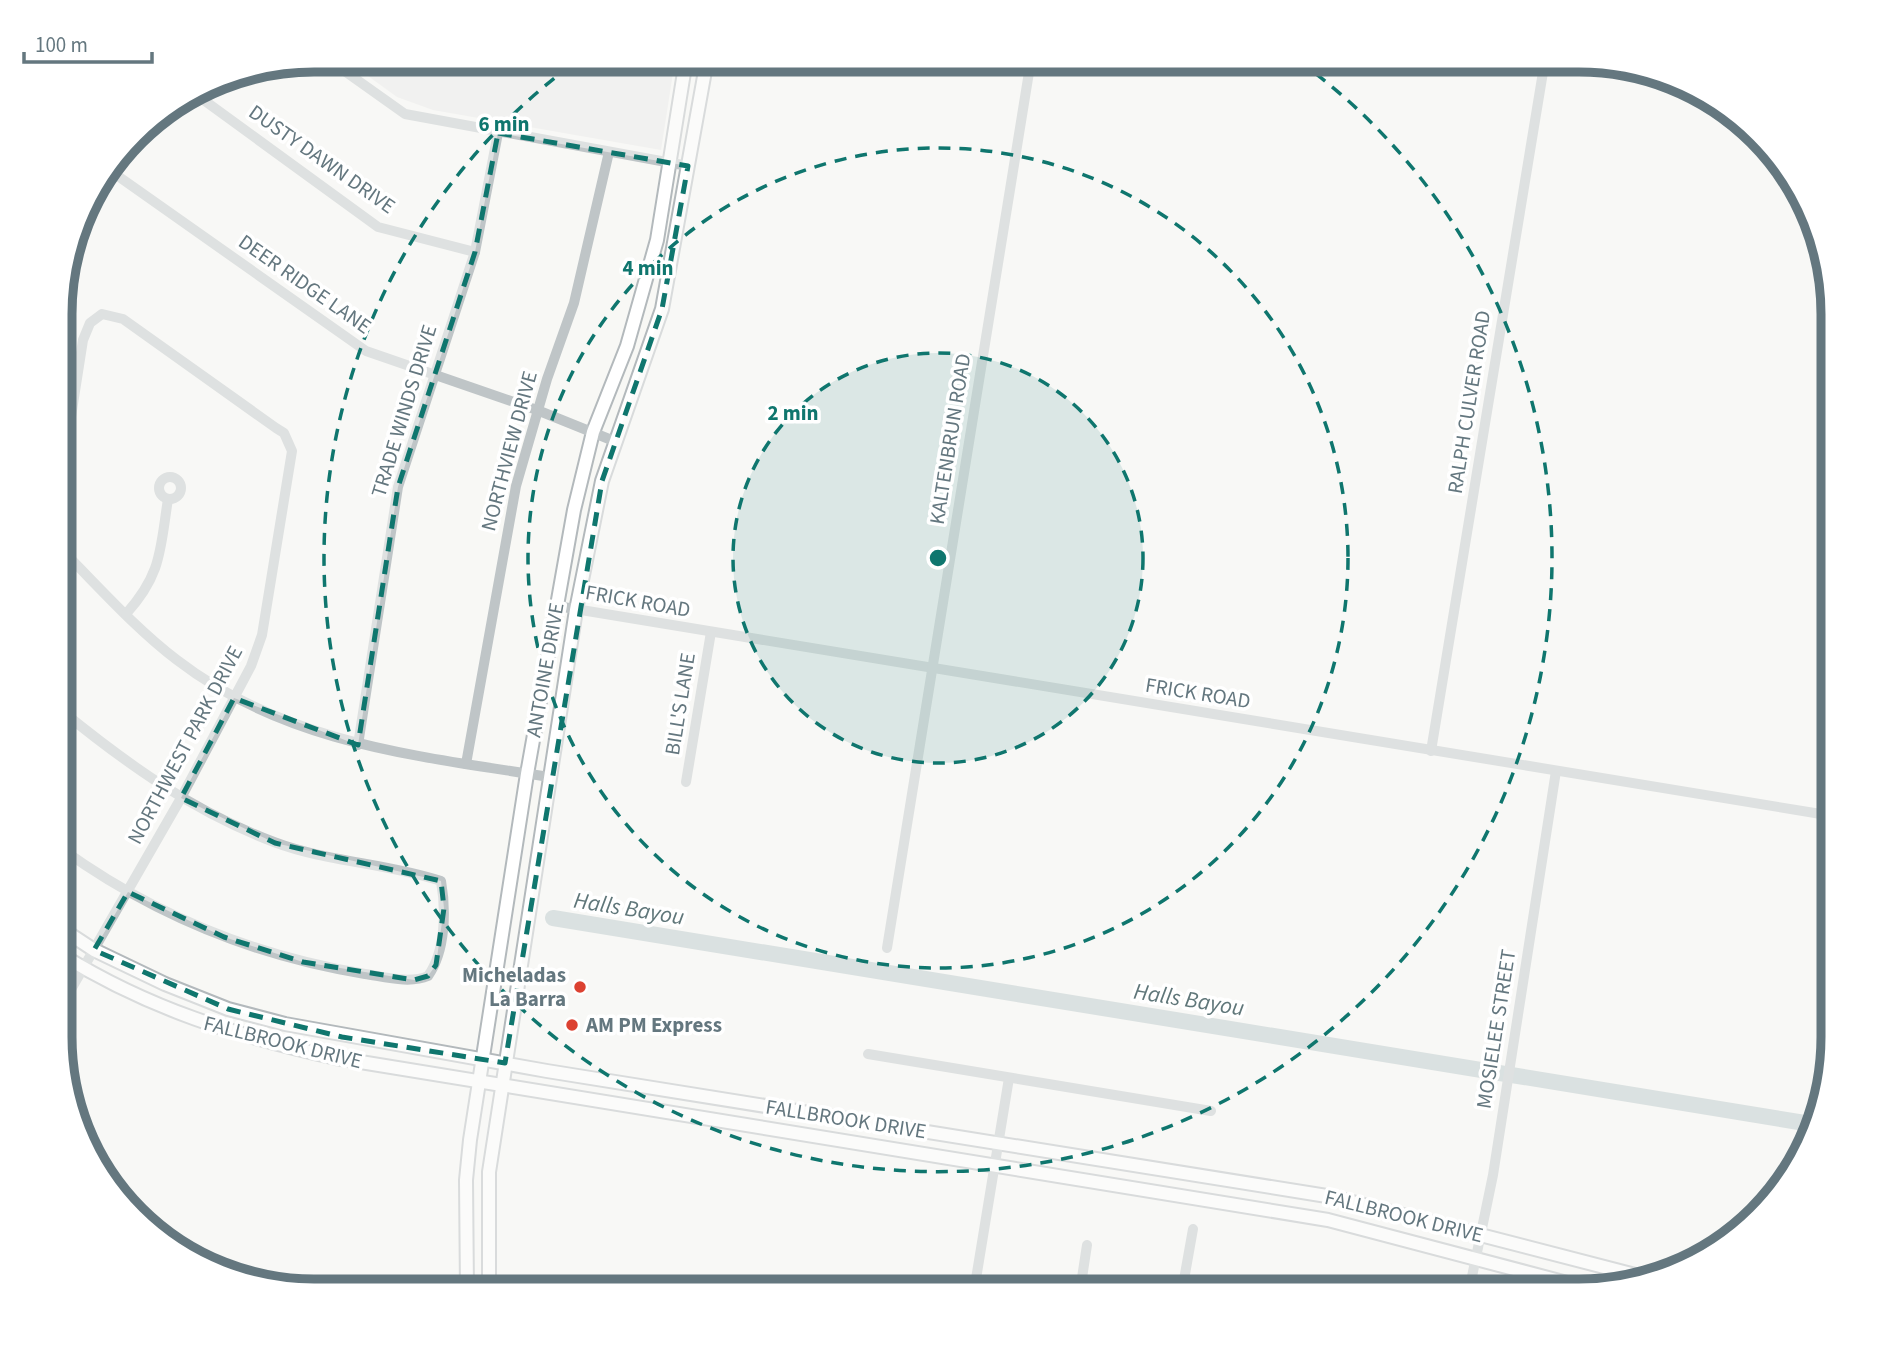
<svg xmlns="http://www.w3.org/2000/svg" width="1893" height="1351" viewBox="0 0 1893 1351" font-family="'Source Sans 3',sans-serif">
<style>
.built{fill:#e9e9e8}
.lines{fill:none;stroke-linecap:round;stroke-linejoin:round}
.river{stroke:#b7c5c7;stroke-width:16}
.major-casing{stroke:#b3b9bc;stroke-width:16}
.minor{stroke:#bfc5c7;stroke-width:10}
.major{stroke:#fff;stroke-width:12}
.marked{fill:none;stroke:#0f766e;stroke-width:5;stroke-dasharray:14 9;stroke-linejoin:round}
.ring{fill:none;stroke:#0f766e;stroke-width:3.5;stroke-dasharray:12 9}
.poi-dot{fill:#dc4131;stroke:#fff;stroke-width:2.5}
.labels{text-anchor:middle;stroke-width:7;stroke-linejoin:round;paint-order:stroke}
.street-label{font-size:21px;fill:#64777f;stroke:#fff}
.poi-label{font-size:21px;font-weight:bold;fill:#64777f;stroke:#fff;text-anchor:end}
.water-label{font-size:23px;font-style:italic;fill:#5f7679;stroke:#fff}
.rim{fill:none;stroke:#64777f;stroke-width:9}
.centre{fill:#0f766e;stroke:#fff;stroke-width:3.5}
.ring-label{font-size:21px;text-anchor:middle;font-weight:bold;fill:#0f766e;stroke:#fff;stroke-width:7;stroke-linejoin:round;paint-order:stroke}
</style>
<rect width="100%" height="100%" fill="#f8f8f5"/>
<path class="built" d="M346 60H675L661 150 433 110 397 97Z"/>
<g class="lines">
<path class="river" d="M553 918 1817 1125"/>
<g class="major-casing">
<g id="major">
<path d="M62 929 94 950 165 984 228 1009 285 1024 547 1071 1333 1197 1643 1277"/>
<path d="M62 955C149 1009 237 1036 336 1058L1328 1220 1590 1289"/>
<path d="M467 1291 466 1180 470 1140 527 774 574 510 593 432 627 346 657 240 686 60"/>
<path d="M489 1291V1172L576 610 602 481 662 309 707 60"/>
</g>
</g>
<g class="minor">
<path d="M329 60 405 114 688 166"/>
<path d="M194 93 378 227 475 252"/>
<path d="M108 172 115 174 366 351 537 410 614 441"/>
<path d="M62 474 83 340 90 323 102 314 123 319 276 428 284 433 292 451 262 635 251 666 181 798 62 1005"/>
<circle cx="170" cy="488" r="11"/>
<path d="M62 550C99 587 135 628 177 660 286 744 418 756 549 777"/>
<path d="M557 606 1833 816"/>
<path d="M126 614C162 574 160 550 168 499"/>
<path d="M62 711C127 764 194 812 274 842 327 862 387 863 441 881 446 909 446 951 428 976 410 984 385 977 365 974 255 956 152 914 62 849"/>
<path d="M358 745 398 487 475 252 498 133"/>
<path d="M1431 751 1545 60"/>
<path d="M466 764 516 486 547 379 574 303 609 152"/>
<path d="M686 782 711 632"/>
<path d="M887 948 1031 60"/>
<path d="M868 1054 1211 1111"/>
<path d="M308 1291 333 1284 436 1291"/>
<path d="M974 1291 1009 1078"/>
<path d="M1080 1291 1087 1245"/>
<path d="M1182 1291 1193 1229"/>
<path d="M1469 1291 1493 1175 1556 771"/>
</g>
<use href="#major" class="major"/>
</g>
<path d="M0 0H1893V1351H0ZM498 133 688 166 662 309 602 481 505 1063 342 1037 228 1009 94 950 128 892 224 937 303 962 414 980 428 976 436 965 444 908 441 881 275 843 181 798 234 698 358 745 398 487 475 252Z" fill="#f8f8f5" fill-opacity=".55" fill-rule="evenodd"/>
<path class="marked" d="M498 133 688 166 662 309 602 481 505 1063 342 1037 228 1009 94 950 128 892 224 937 303 962 414 980 428 976 436 965 444 908 441 881 275 843 181 798 234 698 358 745 398 487 475 252Z"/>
<circle cx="938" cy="558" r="205" fill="#0f766e" fill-opacity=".12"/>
<g class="ring">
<circle cx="938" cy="558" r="205"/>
<circle cx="938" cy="558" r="410"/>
<path d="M1299 61A614 614 0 1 1 577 61"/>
</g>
<g class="poi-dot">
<circle cx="580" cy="987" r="7"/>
<circle cx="572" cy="1025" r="7"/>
</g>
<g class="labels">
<g class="street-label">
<text transform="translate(322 159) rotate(35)" y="7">DUSTY DAWN DRIVE</text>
<text transform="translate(305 284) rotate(35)" y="7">DEER RIDGE LANE</text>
<text transform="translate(1469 402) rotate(-81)" y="7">RALPH CULVER ROAD</text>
<text transform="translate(404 411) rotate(-73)" y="7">TRADE WINDS DRIVE</text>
<text transform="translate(950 439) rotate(-81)" y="7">KALTENBRUN ROAD</text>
<text transform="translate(509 451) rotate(-75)" y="7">NORTHVIEW DRIVE</text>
<text transform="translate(638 601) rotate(10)" y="7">FRICK ROAD</text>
<text transform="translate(545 670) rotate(-80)" y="7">ANTOINE DRIVE</text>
<text transform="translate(1198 693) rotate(9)" y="7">FRICK ROAD</text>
<text transform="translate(680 704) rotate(-81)" y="7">BILL'S LANE</text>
<text transform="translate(185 745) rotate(-62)" y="7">NORTHWEST PARK DRIVE</text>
<text transform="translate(1496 1029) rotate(-81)" y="7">MOSIELEE STREET</text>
<text transform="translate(283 1042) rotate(14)" y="7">FALLBROOK DRIVE</text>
<text transform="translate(846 1119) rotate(9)" y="7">FALLBROOK DRIVE</text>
<text transform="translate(1404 1216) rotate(14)" y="7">FALLBROOK DRIVE</text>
</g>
<g class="poi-label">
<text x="566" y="982">Micheladas<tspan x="566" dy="24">La Barra</tspan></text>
<text x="586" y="1032" text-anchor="start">AM PM Express</text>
</g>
<g class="water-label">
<text transform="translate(629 908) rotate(9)" y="8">Halls Bayou</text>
<text transform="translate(1189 999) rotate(9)" y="8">Halls Bayou</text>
</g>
</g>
<path d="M0 0H1893V1351H0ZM314 72H1579A242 242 0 0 1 1821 314V1037A242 242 0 0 1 1579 1279H314A242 242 0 0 1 72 1037V314A242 242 0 0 1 314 72Z" fill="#fff" fill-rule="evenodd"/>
<path class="rim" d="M314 72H1579A242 242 0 0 1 1821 314V1037A242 242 0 0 1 1579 1279H314A242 242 0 0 1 72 1037V314A242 242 0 0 1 314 72Z"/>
<circle cx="938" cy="558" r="10" class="centre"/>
<g class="ring-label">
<text x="504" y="131">6 min</text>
<text x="648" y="275">4 min</text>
<text x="793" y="420">2 min</text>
</g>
<path d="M24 52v10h128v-10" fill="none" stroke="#64777f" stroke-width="3.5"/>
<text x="35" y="52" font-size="21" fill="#64777f" stroke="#ffffff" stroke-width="5" paint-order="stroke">100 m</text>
</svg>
